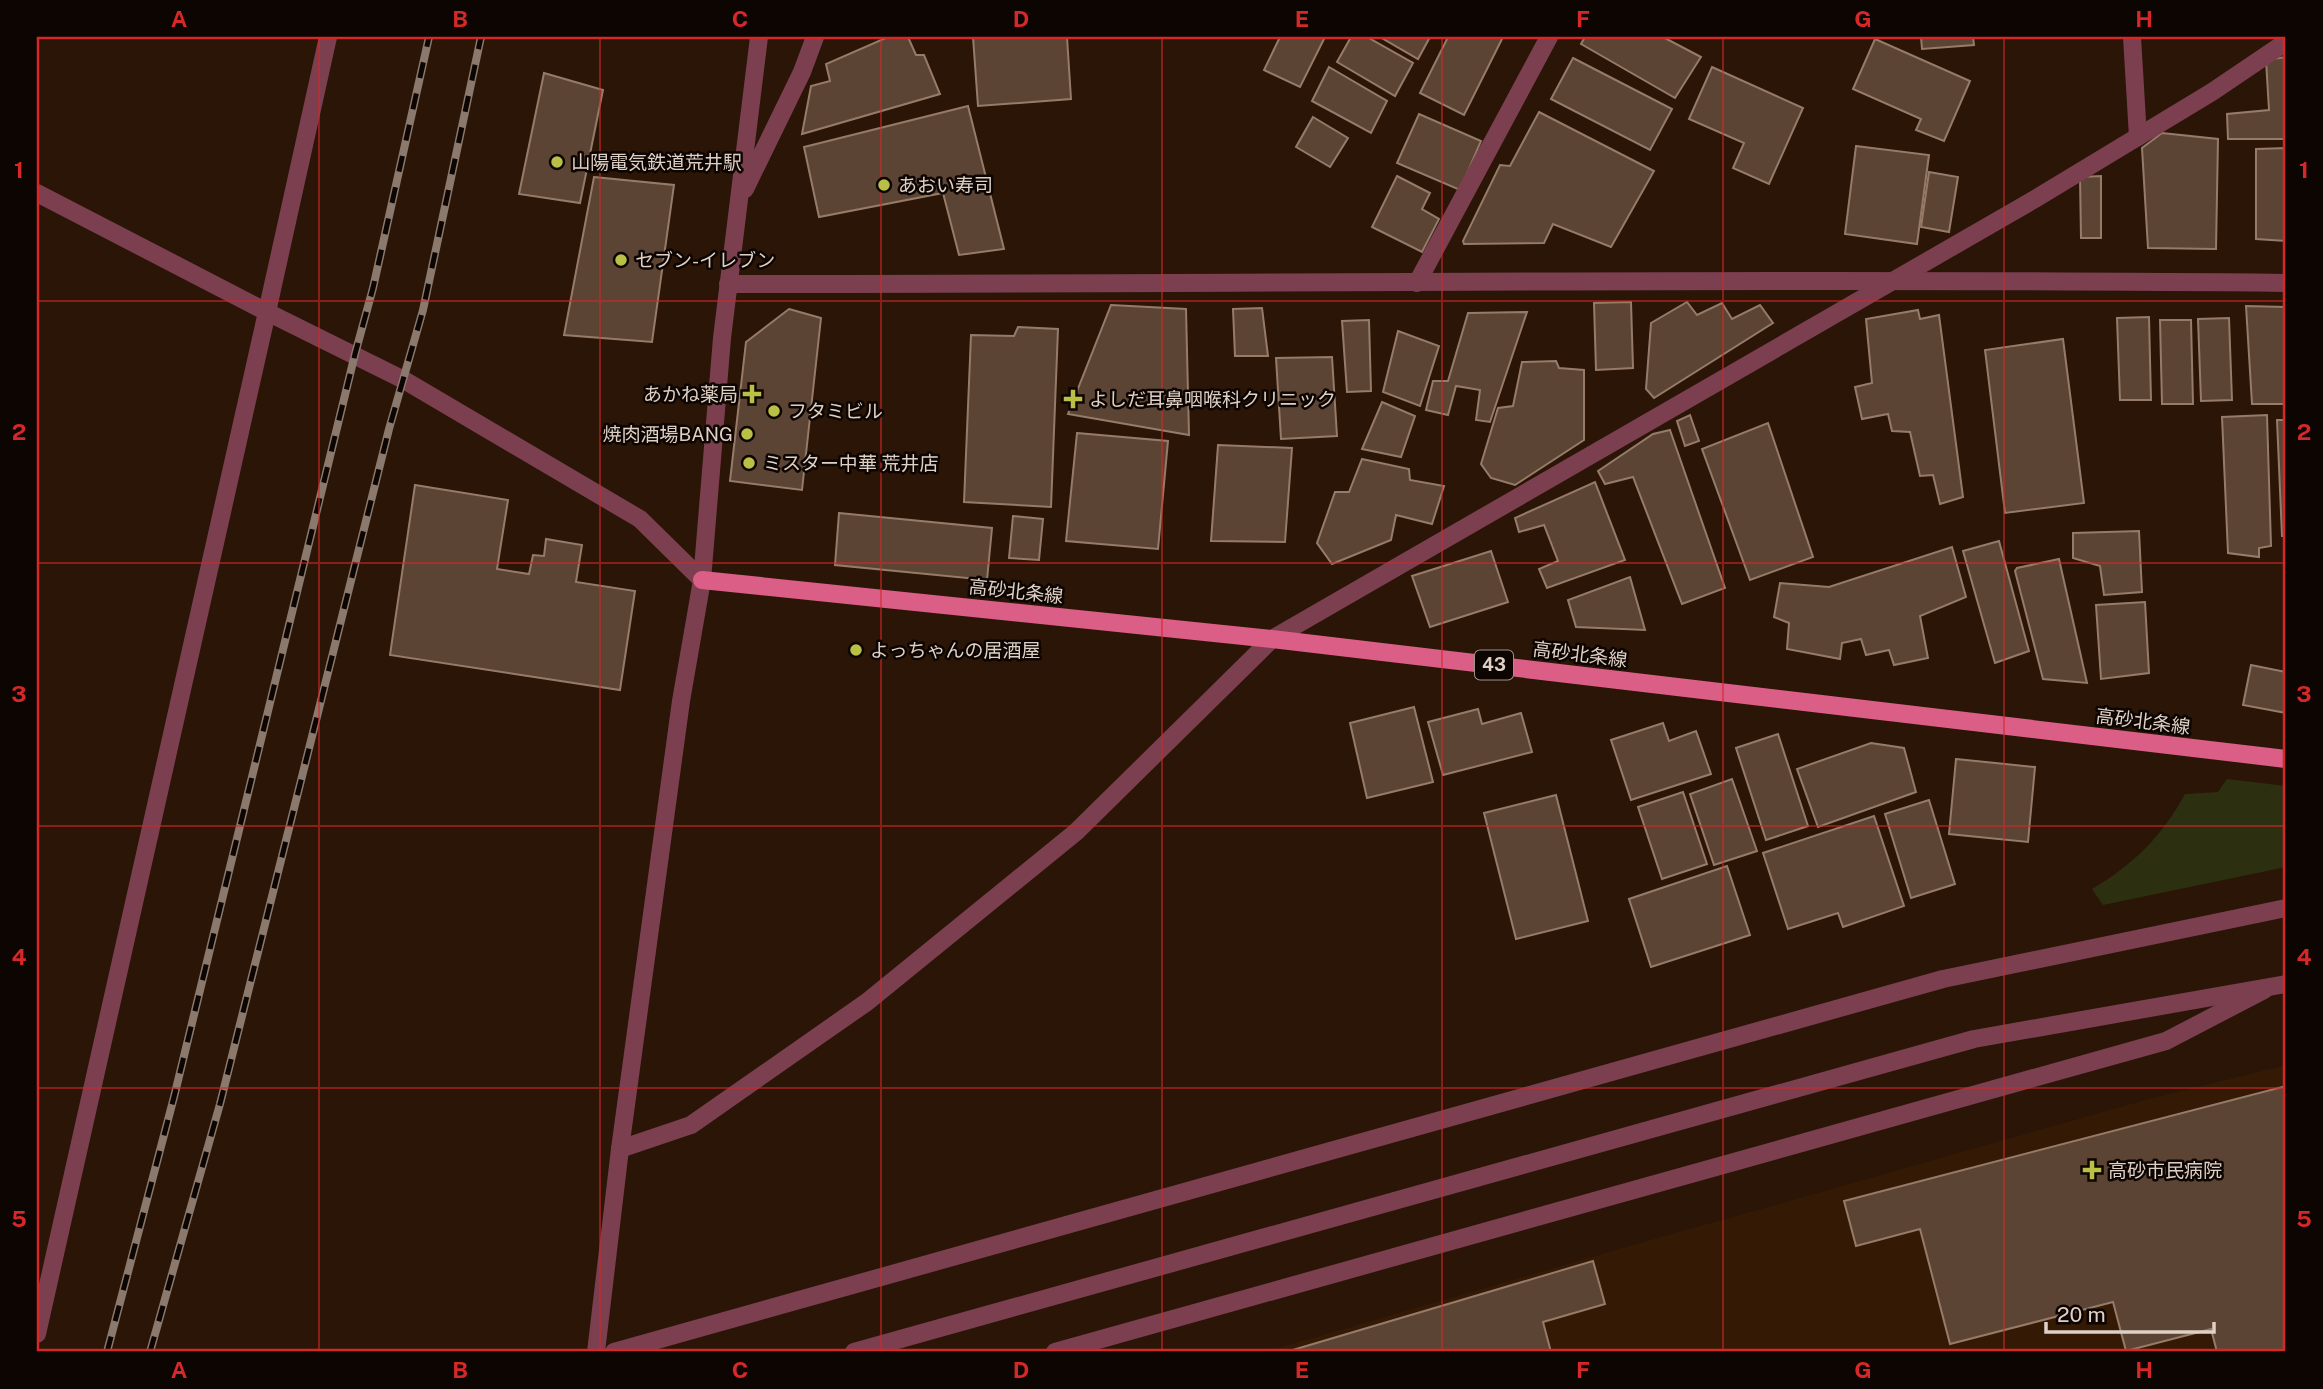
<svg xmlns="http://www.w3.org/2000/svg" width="2323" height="1389" viewBox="0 0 2323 1389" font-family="'Public Sans','Noto Sans JP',sans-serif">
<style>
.built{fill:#341905}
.green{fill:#2d2f11}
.building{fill:#5c4434;stroke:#967b69;stroke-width:2}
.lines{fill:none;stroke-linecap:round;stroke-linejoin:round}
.minor{stroke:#7b3f50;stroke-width:18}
.tertiary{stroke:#7b3f50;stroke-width:18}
.primary{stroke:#da5e85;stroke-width:18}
.rail-casing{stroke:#8b796d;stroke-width:8}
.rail{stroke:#0c0501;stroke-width:5;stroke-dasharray:16;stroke-linecap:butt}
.grid{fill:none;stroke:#d62828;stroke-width:2;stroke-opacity:0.55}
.poi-dot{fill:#bac045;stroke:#0c0501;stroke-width:2.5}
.labels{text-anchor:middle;stroke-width:5;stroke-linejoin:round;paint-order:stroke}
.shield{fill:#0c0501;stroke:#a0938b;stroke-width:2}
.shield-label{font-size:18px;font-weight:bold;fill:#dfd0c6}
.poi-label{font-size:19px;fill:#dfd0c6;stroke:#0c0501;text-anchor:start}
.street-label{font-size:19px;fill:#dfd0c6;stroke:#0c0501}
.neatline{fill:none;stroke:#d62828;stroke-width:2.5}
.grid-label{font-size:23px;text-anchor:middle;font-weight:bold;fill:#d62828}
</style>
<rect width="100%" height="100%" fill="#2a1506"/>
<path class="built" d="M2286 1065V1352H1264L1647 1241 2149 1099Z"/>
<path class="green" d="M2227 779 2286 786V867L2103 905 2092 889C2133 865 2163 835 2185 794L2218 792Z"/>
<g class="building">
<path d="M888 37H908L916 55H924L940 94 802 134 811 86 830 81 826 64Z"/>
<path d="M973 37H1067L1071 99 978 106Z"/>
<path d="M1280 37H1325L1300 87 1264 70Z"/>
<path d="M1351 37H1367L1413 63 1395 96 1337 62Z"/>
<path d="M1380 37H1430L1418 59Z"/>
<path d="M1448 37H1503L1464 115 1420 93Z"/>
<path d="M1585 37H1663L1701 57 1675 98 1581 44Z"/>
<path d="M1921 37H1973L1974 45 1922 49Z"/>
<path d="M1875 39 1970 81 1944 141 1916 130 1921 119 1853 89Z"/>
<path d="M2286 57V139H2228L2227 114 2269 110 2266 60Z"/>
<path d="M1573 58 1672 109 1650 150 1551 99Z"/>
<path d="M1329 67 1387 101 1371 133 1312 101Z"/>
<path d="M1712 67 1803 108 1769 184 1733 168 1744 143 1689 119Z"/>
<path d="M544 73 603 90 580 203 519 194Z"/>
<path d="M968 106 1004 249 959 255 943 193 819 217 804 147Z"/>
<path d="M1539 112 1654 171 1611 247 1553 224 1544 243 1464 244 1463 241 1500 165 1510 166Z"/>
<path d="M1419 114 1481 141 1460 190 1397 163Z"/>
<path d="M1313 117 1348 138 1330 167 1296 147Z"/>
<path d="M2162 133 2218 139 2216 249 2148 248 2142 148Z"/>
<path d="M1856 146 1929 155 1917 244 1845 234Z"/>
<path d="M2286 148V241L2256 239V149Z"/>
<path d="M1929 172 1958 177 1949 232 1921 227Z"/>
<path d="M1397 176 1430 193 1422 209 1439 219 1422 252 1372 227Z"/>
<path d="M2101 176V238H2081L2080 177Z"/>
<path d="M594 177 674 185 652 342 564 335Z"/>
<path d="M1631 302 1633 368 1596 370 1594 303Z"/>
<path d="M1687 302 1697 315 1722 303 1732 319 1760 305 1773 323 1654 398 1646 389 1651 323Z"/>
<path d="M1111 305 1186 309 1189 435 1068 414Z"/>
<path d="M2246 306 2286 307V404H2252Z"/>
<path d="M1262 308 1268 356H1235L1233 309Z"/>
<path d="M789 309 821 318 802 490 730 481 746 342Z"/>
<path d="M1918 310 1920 319 1939 315 1963 497 1940 504 1933 475 1920 476 1910 432 1892 431 1888 414 1862 419 1855 387 1872 383 1866 319Z"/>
<path d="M1527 312 1490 422 1476 420 1480 390 1456 386 1448 415 1426 410 1433 381H1448L1468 313Z"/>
<path d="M2149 317 2151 400H2120L2117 318Z"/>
<path d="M2229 318 2232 400 2201 401 2198 319Z"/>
<path d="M1369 320 1371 391 1347 392 1342 321Z"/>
<path d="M2160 320H2191L2193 404H2162Z"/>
<path d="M1018 327 1058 329 1051 507 964 502 971 335 1014 336Z"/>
<path d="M1398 331 1439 346 1420 406 1383 392Z"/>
<path d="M2063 339 2084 503 2005 513 1985 350Z"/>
<path d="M1332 357 1337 436 1281 439 1276 358Z"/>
<path d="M1556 361 1559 368 1584 370V440L1515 485 1491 478 1481 464 1498 408 1513 406 1522 362Z"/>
<path d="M1382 402 1415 416 1401 457 1362 449Z"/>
<path d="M1690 415 1699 441 1685 446 1677 421Z"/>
<path d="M2267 415 2271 546 2259 548V557L2228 553 2222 417Z"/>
<path d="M2277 420H2286V536H2282Z"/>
<path d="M1768 423 1813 557 1750 580 1702 449Z"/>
<path d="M1670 430 1725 588 1682 604 1633 477 1605 484 1598 471 1653 434Z"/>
<path d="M1077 433 1168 441 1158 549 1066 541Z"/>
<path d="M1218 445 1292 448 1285 542 1211 541Z"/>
<path d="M1362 459 1409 469 1410 480 1444 486 1432 524 1396 515 1391 540 1332 564 1317 543 1335 492H1349Z"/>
<path d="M1595 482 1625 560 1547 588 1539 569 1558 561 1544 525 1519 532 1515 518Z"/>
<path d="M415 485 508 500 497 569 529 574 533 555 544 556 546 539 582 545 576 582 635 591 620 690 390 655Z"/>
<path d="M839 513 992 528 987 580 835 565Z"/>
<path d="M1013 516 1043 519 1039 560 1009 558Z"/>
<path d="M2139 531 2142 592 2104 595 2100 566 2073 558V533Z"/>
<path d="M1999 541 2029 651 1995 663 1963 551Z"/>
<path d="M1952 547 1966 597 1920 616 1928 658 1894 665 1889 650 1866 655 1861 639 1842 643 1840 659 1787 649 1789 623 1774 617 1780 583 1829 587Z"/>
<path d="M1491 551 1508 602 1430 627 1412 576Z"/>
<path d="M2059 559 2087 683 2043 679 2015 571 2017 568Z"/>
<path d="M1630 577 1645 630 1576 627 1568 600Z"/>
<path d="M2145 602 2149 673 2101 679 2096 605Z"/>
<path d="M2251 665 2286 672V713L2243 705Z"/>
<path d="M1414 707 1433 782 1367 798 1350 723Z"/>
<path d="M1478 709 1482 724 1521 713 1532 752 1443 775 1428 722Z"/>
<path d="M1663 723 1669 741 1696 731 1711 774 1631 800 1611 740Z"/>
<path d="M1778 734 1808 826 1766 840 1736 748Z"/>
<path d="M1871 743 1904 748 1916 792 1818 827 1797 769Z"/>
<path d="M1956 759 2035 767 2028 842 1949 834Z"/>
<path d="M1732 779 1757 851 1714 865 1690 794Z"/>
<path d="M1683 792 1707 864 1662 879 1638 807Z"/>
<path d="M1556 795 1588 921 1516 939 1484 813Z"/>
<path d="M1929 800 1955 884 1911 898 1885 814Z"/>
<path d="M1874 816 1904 906 1843 927 1838 913 1788 929 1763 853Z"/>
<path d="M1727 866 1750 935 1651 967 1629 899Z"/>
<path d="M2286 1086V1352H2217L2211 1329 2126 1351 2113 1302 1950 1344 1920 1229 1856 1246 1844 1201Z"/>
<path d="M1593 1261 1605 1304 1543 1322 1551 1352H1286Z"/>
</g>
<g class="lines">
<g class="minor">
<path d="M328 37 267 312 404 380 640 519 702 580"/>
<path d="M759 37 722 338 702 580 681 701 620 1149 691 1125 867 1002 1076 832 1272 639 2035 199 2212 92 2286 42"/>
<path d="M2132 37 2138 137"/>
<path d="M745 189 802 72 815 37"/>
<path d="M1417 283 1549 37"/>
<path d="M728 284C1248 284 1767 278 2286 283"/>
<path d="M1055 1352 2166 1041 2264 990"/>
</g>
<g class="tertiary">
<path d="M37 193 267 312 37 1334"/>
<path d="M596 1352 620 1149"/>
<path d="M614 1352 1943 979 2286 908"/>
<path d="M854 1352 1974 1039 2286 984"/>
</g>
<path class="primary" d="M702 580 1272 639 2286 759"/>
<g class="rail-casing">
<g id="rail">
<path d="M107 1352 174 1097 355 354 373 288 429 37"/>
<path d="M150 1352 220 1104 389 429 423 310 481 37"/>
</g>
</g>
<use href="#rail" class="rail"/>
</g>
<path class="grid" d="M319 37V1352M600 37V1352M881 37V1352M1162 37V1352M1442 37V1352M1723 37V1352M2004 37V1352M37 301H2286M37 563H2286M37 826H2286M37 1088H2286"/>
<g class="poi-dot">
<circle cx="557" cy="162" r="7"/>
<circle cx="884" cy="185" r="7"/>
<circle cx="621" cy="260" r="7"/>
<path d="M748.5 383.5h7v7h7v7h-7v7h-7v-7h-7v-7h7z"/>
<path d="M1069.5 388.5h7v7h7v7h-7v7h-7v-7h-7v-7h7z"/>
<circle cx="774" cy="411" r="7"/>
<circle cx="747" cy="434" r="7"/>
<circle cx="749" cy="463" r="7"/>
<circle cx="856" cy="650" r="7"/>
<path d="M2088.5 1159.5h7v7h7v7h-7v7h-7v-7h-7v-7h7z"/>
</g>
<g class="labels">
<rect class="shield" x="1475" y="650.5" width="38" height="29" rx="5"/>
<g class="shield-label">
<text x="1494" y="671">43</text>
</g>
<g class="poi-label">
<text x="571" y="169">山陽電気鉄道荒井駅</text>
<text x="898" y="192">あおい寿司</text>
<text x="635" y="267">セブン-イレブン</text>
<text x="738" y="401" text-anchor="end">あかね薬局</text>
<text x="1089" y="406">よしだ耳鼻咽喉科クリニック</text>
<text x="788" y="418">フタミビル</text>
<text x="733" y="441" text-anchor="end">焼肉酒場BANG</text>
<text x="763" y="470">ミスター中華 荒井店</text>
<text x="870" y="657">よっちゃんの居酒屋</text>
<text x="2108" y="1177">高砂市民病院</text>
</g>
<g class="street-label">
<text transform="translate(1016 591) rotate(6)" y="7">高砂北条線</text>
<text transform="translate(1580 654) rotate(7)" y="7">高砂北条線</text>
<text transform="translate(2143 721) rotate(7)" y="7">高砂北条線</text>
</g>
</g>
<rect width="2323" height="1389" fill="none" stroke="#0c0501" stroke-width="77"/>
<path d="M2046 1322v10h168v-10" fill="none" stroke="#dfd0c6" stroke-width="3.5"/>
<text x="2057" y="1322" font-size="21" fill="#dfd0c6" stroke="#0c0501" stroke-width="5" paint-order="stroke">20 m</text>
<rect x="38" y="38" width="2246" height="1312" class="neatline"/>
<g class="grid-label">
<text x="179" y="27">A</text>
<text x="460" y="27">B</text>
<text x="740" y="27">C</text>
<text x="1021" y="27">D</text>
<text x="1302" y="27">E</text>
<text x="1583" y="27">F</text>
<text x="1863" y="27">G</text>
<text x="2144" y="27">H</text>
<text x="19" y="178">1</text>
<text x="2304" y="178">1</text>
<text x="19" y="440">2</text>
<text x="2304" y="440">2</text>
<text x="19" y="702">3</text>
<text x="2304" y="702">3</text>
<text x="19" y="965">4</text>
<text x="2304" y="965">4</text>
<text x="19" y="1227">5</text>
<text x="2304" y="1227">5</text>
<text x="179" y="1378">A</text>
<text x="460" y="1378">B</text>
<text x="740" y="1378">C</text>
<text x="1021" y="1378">D</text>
<text x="1302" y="1378">E</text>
<text x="1583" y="1378">F</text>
<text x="1863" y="1378">G</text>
<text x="2144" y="1378">H</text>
</g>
</svg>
